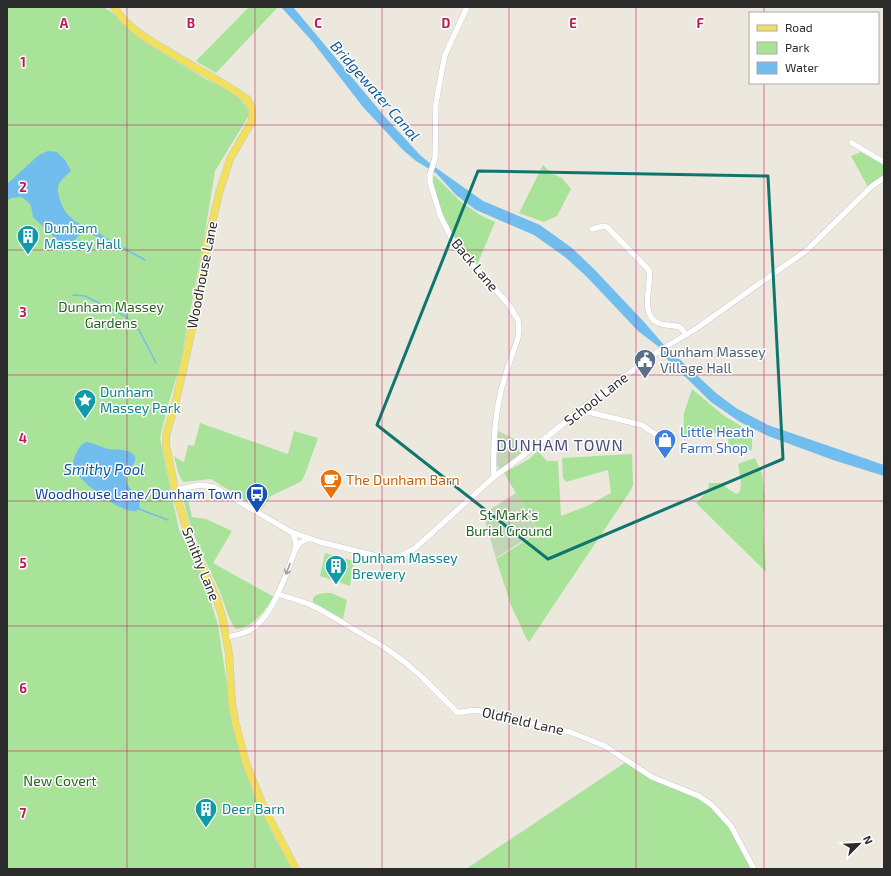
<svg xmlns="http://www.w3.org/2000/svg" width="891" height="876" viewBox="0 0 891 876" font-family="'Exo 2',sans-serif">
<style>
.green{fill:#a9e399}
.cemetery{fill:#c0d6b4}
.water{fill:#70bdee}
.lines{fill:none;stroke-linecap:round;stroke-linejoin:round}
.stream{stroke:#70bdee;stroke-width:1.5}
.minor-casing{stroke:#b1b1be;stroke-width:6}
.major-casing{stroke:#c8c8c8;stroke-width:8}
.minor{stroke:#fff;stroke-width:5.5}
.major{stroke:#f0e05e;stroke-width:7}
.oneway{stroke:#a0a0a0}
.marked{fill:none;stroke:#0f766e;stroke-width:3;stroke-linejoin:round}
.grid{fill:none;stroke:#c2185b;stroke-width:1;stroke-opacity:0.55}
.labels{text-anchor:middle;stroke-width:3;stroke-linejoin:round;paint-order:stroke}
.culture-label{font-size:14px;fill:#0d838f;stroke:#fff;text-anchor:start}
.street-label{font-size:14px;fill:#2b2b2b;stroke:#fff}
.park-label{font-size:14px;fill:#21681b;stroke:#fff}
.service-label{font-size:14px;fill:#4e5e75;stroke:#fff;text-anchor:start}
.shop-label{font-size:14px;fill:#366cbe;stroke:#fff;text-anchor:start}
.food-label{font-size:14px;fill:#c56008;stroke:#fff;text-anchor:start}
.transit-label{font-size:14px;fill:#164399;stroke:#fff;text-anchor:end}
.water-label{font-size:15px;font-style:italic;fill:#0e599b;stroke:#fff}
.quarter-label{font-size:16px;letter-spacing:1px;fill:#4b4e7b;stroke:#fff}
.grid-label{font-size:13px;text-anchor:middle;font-weight:bold;fill:#c2185b;stroke:#fff;stroke-width:3;stroke-linejoin:round;paint-order:stroke}
</style>
<rect width="100%" height="100%" fill="#ece8dd"/>
<g class="green">
<path d="M7 7H102C117 12 126 29 139 38 160 52 183 65 204 78 224 89 234 88 248 109V117L215 171 204 239 180 366 168 405 160 438 179 530 203 577 218 625 234 731 244 768 255 797 276 840 293 869H7Z"/>
<path d="M249 7H278L216 73 196 61Z"/>
<path d="M861 152 884 165V174L868 187 851 156Z"/>
<path d="M543 165 551 173 562 178 571 189 557 216 544 222 519 213Z"/>
<path d="M435 176 460 201 480 215 495 222 477 265C450 238 440 213 431 177Z"/>
<path d="M692 389 723 415 752 433V450L730 453 727 433 722 432 683 436 684 413Z"/>
<path d="M200 423 288 454 294 431 318 438 307 469 302 481 271 496 261 510 211 479 183 482 178 472 174 456 180 460 184 462 188 445 194 446Z"/>
<path d="M538 451 547 461H558L561 516 587 506 611 493 608 470 566 482 563 478 562 458 632 454 633 485 631 490 529 642 527 640 511 605 496 559 539 532 504 473 529 459Z"/>
<path d="M755 458 762 474 765 496 763 522 766 572 696 503 708 491 709 483H722L728 489 737 494 740 491 741 482 738 464Z"/>
<path d="M186 492 192 517 206 519 232 531 213 563 274 597C264 611 254 627 236 629 228 620 225 604 220 592 206 561 189 531 183 497Z"/>
<path d="M325 553 354 561 350 586 320 576Z"/>
<path d="M324 593H331L347 600 343 619 313 602V598L316 595Z"/>
<path d="M626 762 651 778 697 798 710 806 729 828 752 869H466Z"/>
</g>
<g class="cemetery">
<path d="M498 431 531 447 500 470C492 460 497 443 498 431Z"/>
<path d="M516 493 538 531 496 558 483 514Z"/>
</g>
<g class="water">
<path d="M281 7H293L385 117 420 155 432 165 483 201 540 225 572 248 594 269 645 323 663 344 716 393 736 408 768 425 884 465V476L833 460 768 436 740 422 711 402 665 357 659 347 638 331 587 277 565 257 534 235 476 210 456 195 436 173 416 161 403 150 363 107 312 41Z"/>
<path d="M48 151 57 152 65 160 71 171C60 181 55 184 60 200 67 223 85 225 104 236L103 240C81 229 81 230 69 250L68 249 67 250 33 217 31 206 27 201 21 197 11 198 7 201V184L39 155Z"/>
<path d="M88 442C95 444 101 447 108 449 115 450 124 449 130 452 146 461 121 469 127 484 129 489 135 493 140 497L139 509 136 511C122 514 81 483 74 469 72 464 74 457 77 452 79 447 82 443 88 442Z"/>
</g>
<g class="lines">
<g class="stream">
<path d="M103 237 145 260"/>
<path d="M73 295 85 296 125 316 139 330 156 363"/>
<path d="M139 509 168 520"/>
</g>
<g class="minor-casing">
<g id="minor">
<path d="M467 7 445 55 442 70 436 103 435 158 430 174V182L440 215 453 241 464 255 509 305 518 320 519 329 518 338C512 356 505 373 501 391 494 419 493 449 494 477"/>
<path d="M852 143 884 162"/>
<path d="M592 229 604 226 607 227 649 270C652 285 639 314 658 323 665 326 674 325 680 327L686 334"/>
<path d="M580 410 642 425 655 434"/>
<path d="M175 490 200 485 214 487 291 532 320 542 385 558 400 556 414 549 494 477 537 445 580 410 659 351 697 328 807 250 872 186 884 178"/>
<path d="M296 548 301 542 308 539"/>
<path d="M278 594 309 604 321 610 384 647 406 663 423 678 457 712C465 713 472 709 481 711L570 732 605 746 652 777 699 796 712 805 731 826 754 869"/>
<path d="M227 637C237 635 247 633 255 627 275 611 287 571 296 548L295 539 292 532"/>
</g>
</g>
<g class="major-casing">
<path id="major" d="M114 7C127 28 149 40 169 52 193 67 218 79 241 95L247 99 252 108V121L230 159 219 193 206 249 195 316 175 405 166 435V445L175 490 188 535 216 597 222 616 229 654 232 703 235 721 246 763 264 808 296 869"/>
</g>
<use href="#minor" class="minor"/>
<use href="#major" class="major"/>
</g>
<defs><path id="oneway-shaft" d="M-6 0H5M1.5-3L5.5 0L1.5 3" fill="none" stroke-width="1.6" stroke-linecap="round" stroke-linejoin="round"/></defs>
<use class="oneway" href="#oneway-shaft" transform="translate(288 569) rotate(111)"/>
<path class="marked" d="M478 171 768 176 783 459 548 559 377 425Z"/>
<path class="grid" d="M127 7V869M255 7V869M382 7V869M509 7V869M636 7V869M764 7V13M764 83V869M7 125H884M7 250H884M7 375H884M7 501H884M7 626H884M7 751H884"/>
<defs>
<g id="building-pin" transform="scale(1.15)"><path d="M0 17L-7.5 6A9.5 9.5 0 1 1 7.5 6Z" fill="#0f9aa8" stroke="#fff"/><path d="M-4-6H4V6H1V3H-1V6H-4ZM-2.5-4.3h1.7v1.8h-1.7ZM.8-4.3h1.7v1.8H.8ZM-2.5-1h1.7V.8h-1.7ZM.8-1h1.7V.8H.8Z" fill="#fff"/></g>
<g id="civic-pin" transform="scale(1.15)"><path d="M0 17L-7.5 6A9.5 9.5 0 1 1 7.5 6Z" fill="#5c6f8a" stroke="#fff"/><path d="M-.6-6.5H3V-4.5H.6V-3L4-1V1h2V6H-6V1h2V-1L-.6-3ZM-1.2 2.5V6h2.4V2.5Z" fill="#fff"/></g>
<g id="sight-pin" transform="scale(1.15)"><path d="M0 17L-7.5 6A9.5 9.5 0 1 1 7.5 6Z" fill="#0f9aa8" stroke="#fff"/><path d="M0-6L1.8-2.2L6-1.7L2.9 1.2L3.7 5.4L0 3.3L-3.7 5.4L-2.9 1.2L-6-1.7L-1.8-2.2Z" fill="#fff"/></g>
<g id="shop-pin" transform="scale(1.15)"><path d="M0 17L-7.5 6A9.5 9.5 0 1 1 7.5 6Z" fill="#3f7fe0" stroke="#fff"/><path d="M-5-2.5h2.3a2.7 3.5 0 0 1 5.4 0H5L5.5 6h-11ZM-1.5-2.5h3a1.5 2.3 0 0 0-3 0Z" fill="#fff"/></g>
<g id="cafe-pin" transform="scale(1.15)"><path d="M0 17L-7.5 6A9.5 9.5 0 1 1 7.5 6Z" fill="#e8710a" stroke="#fff"/><path d="M-5.5-4.5H6V0H3Q3 3.5 0 3.5H-2.5Q-5.5 3.5-5.5 0ZM3-3.2v2h1.7v-2ZM-6 4.5H4V6H-6Z" fill="#fff"/></g>
<g id="bus-pin" transform="scale(1.15)"><path d="M0 17L-7.5 6A9.5 9.5 0 1 1 7.5 6Z" fill="#1a4fb4" stroke="#fff"/><path d="M-5-6H5V4H4V6H2V4H-2V6H-4V4H-5ZM-3.5-4V0h7V-4ZM-3.5 1.2v1.5H-2V1.2ZM2 1.2v1.5H3.5V1.2Z" fill="#fff"/></g>
</defs>
<g fill-rule="evenodd">
<use href="#building-pin" x="28" y="236"/>
<use href="#civic-pin" x="645" y="360"/>
<use href="#sight-pin" x="85" y="400"/>
<use href="#shop-pin" x="665" y="440"/>
<use href="#cafe-pin" x="331" y="480"/>
<use href="#bus-pin" x="257" y="494"/>
<use href="#building-pin" x="336" y="566"/>
<use href="#building-pin" x="206" y="809"/>
</g>
<g class="labels">
<g class="culture-label">
<text x="44" y="233">Dunham<tspan x="44" dy="16">Massey Hall</tspan></text>
<text x="100" y="397">Dunham<tspan x="100" dy="16">Massey Park</tspan></text>
<text x="352" y="563">Dunham Massey<tspan x="352" dy="16">Brewery</tspan></text>
<text x="222" y="814">Deer Barn</text>
</g>
<g class="street-label">
<text transform="translate(475 265) rotate(50)" y="5">Back Lane</text>
<text transform="translate(202 275) rotate(-79)" y="5">Woodhouse Lane</text>
<text transform="translate(596 399) rotate(-38)" y="5">School Lane</text>
<text transform="translate(201 564) rotate(68)" y="5">Smithy Lane</text>
<text transform="translate(523 721) rotate(13)" y="5">Oldfield Lane</text>
</g>
<g class="park-label">
<text x="111" y="312">Dunham Massey<tspan x="111" dy="16">Gardens</tspan></text>
<text x="509" y="520">St Mark's<tspan x="509" dy="16">Burial Ground</tspan></text>
<text x="60" y="786">New Covert</text>
</g>
<g class="service-label">
<text x="660" y="357">Dunham Massey<tspan x="660" dy="16">Village Hall</tspan></text>
</g>
<g class="shop-label">
<text x="680" y="437">Little Heath<tspan x="680" dy="16">Farm Shop</tspan></text>
</g>
<g class="food-label">
<text x="346" y="485">The Dunham Barn</text>
</g>
<g class="transit-label">
<text x="242" y="499">Woodhouse Lane/Dunham Town</text>
</g>
<g class="water-label">
<text transform="translate(375 91) rotate(49)" y="5">Bridgewater Canal</text>
<text x="104" y="475">Smithy Pool</text>
</g>
<g class="quarter-label">
<text x="560" y="451">DUNHAM TOWN</text>
</g>
</g>
<g class="grid-label">
<text x="64" y="28">A</text>
<text x="191" y="28">B</text>
<text x="318" y="28">C</text>
<text x="446" y="28">D</text>
<text x="573" y="28">E</text>
<text x="700" y="28">F</text>
<text x="23" y="67">1</text>
<text x="23" y="192">2</text>
<text x="23" y="317">3</text>
<text x="23" y="443">4</text>
<text x="23" y="568">5</text>
<text x="23" y="693">6</text>
<text x="23" y="818">7</text>
</g>
<rect width="891" height="876" fill="none" stroke="#2b2b2b" stroke-width="16"/>
<rect x="749" y="12" width="130" height="72" fill="#ffffff" stroke="#aaaaaa"/>
<rect x="757" y="25" width="20" height="6" fill="#f0e05e" stroke="#aaaaaa"/>
<text x="785" y="32" font-size="12" fill="#2b2b2b">Road</text>
<rect x="757" y="42" width="20" height="12" fill="#a9e399" stroke="#aaaaaa"/>
<text x="785" y="52" font-size="12" fill="#2b2b2b">Park</text>
<rect x="757" y="62" width="20" height="12" fill="#70bdee" stroke="#aaaaaa"/>
<text x="785" y="72" font-size="12" fill="#2b2b2b">Water</text>
<g transform="translate(859 844) rotate(66)" stroke="#ffffff" stroke-width="3" paint-order="stroke">
<path d="M0-3L7 15L0 10L-7 15Z" fill="#2b2b2b"/>
<text y="-6" font-size="11" font-weight="bold" text-anchor="middle" fill="#2b2b2b">N</text>
</g>
</svg>
